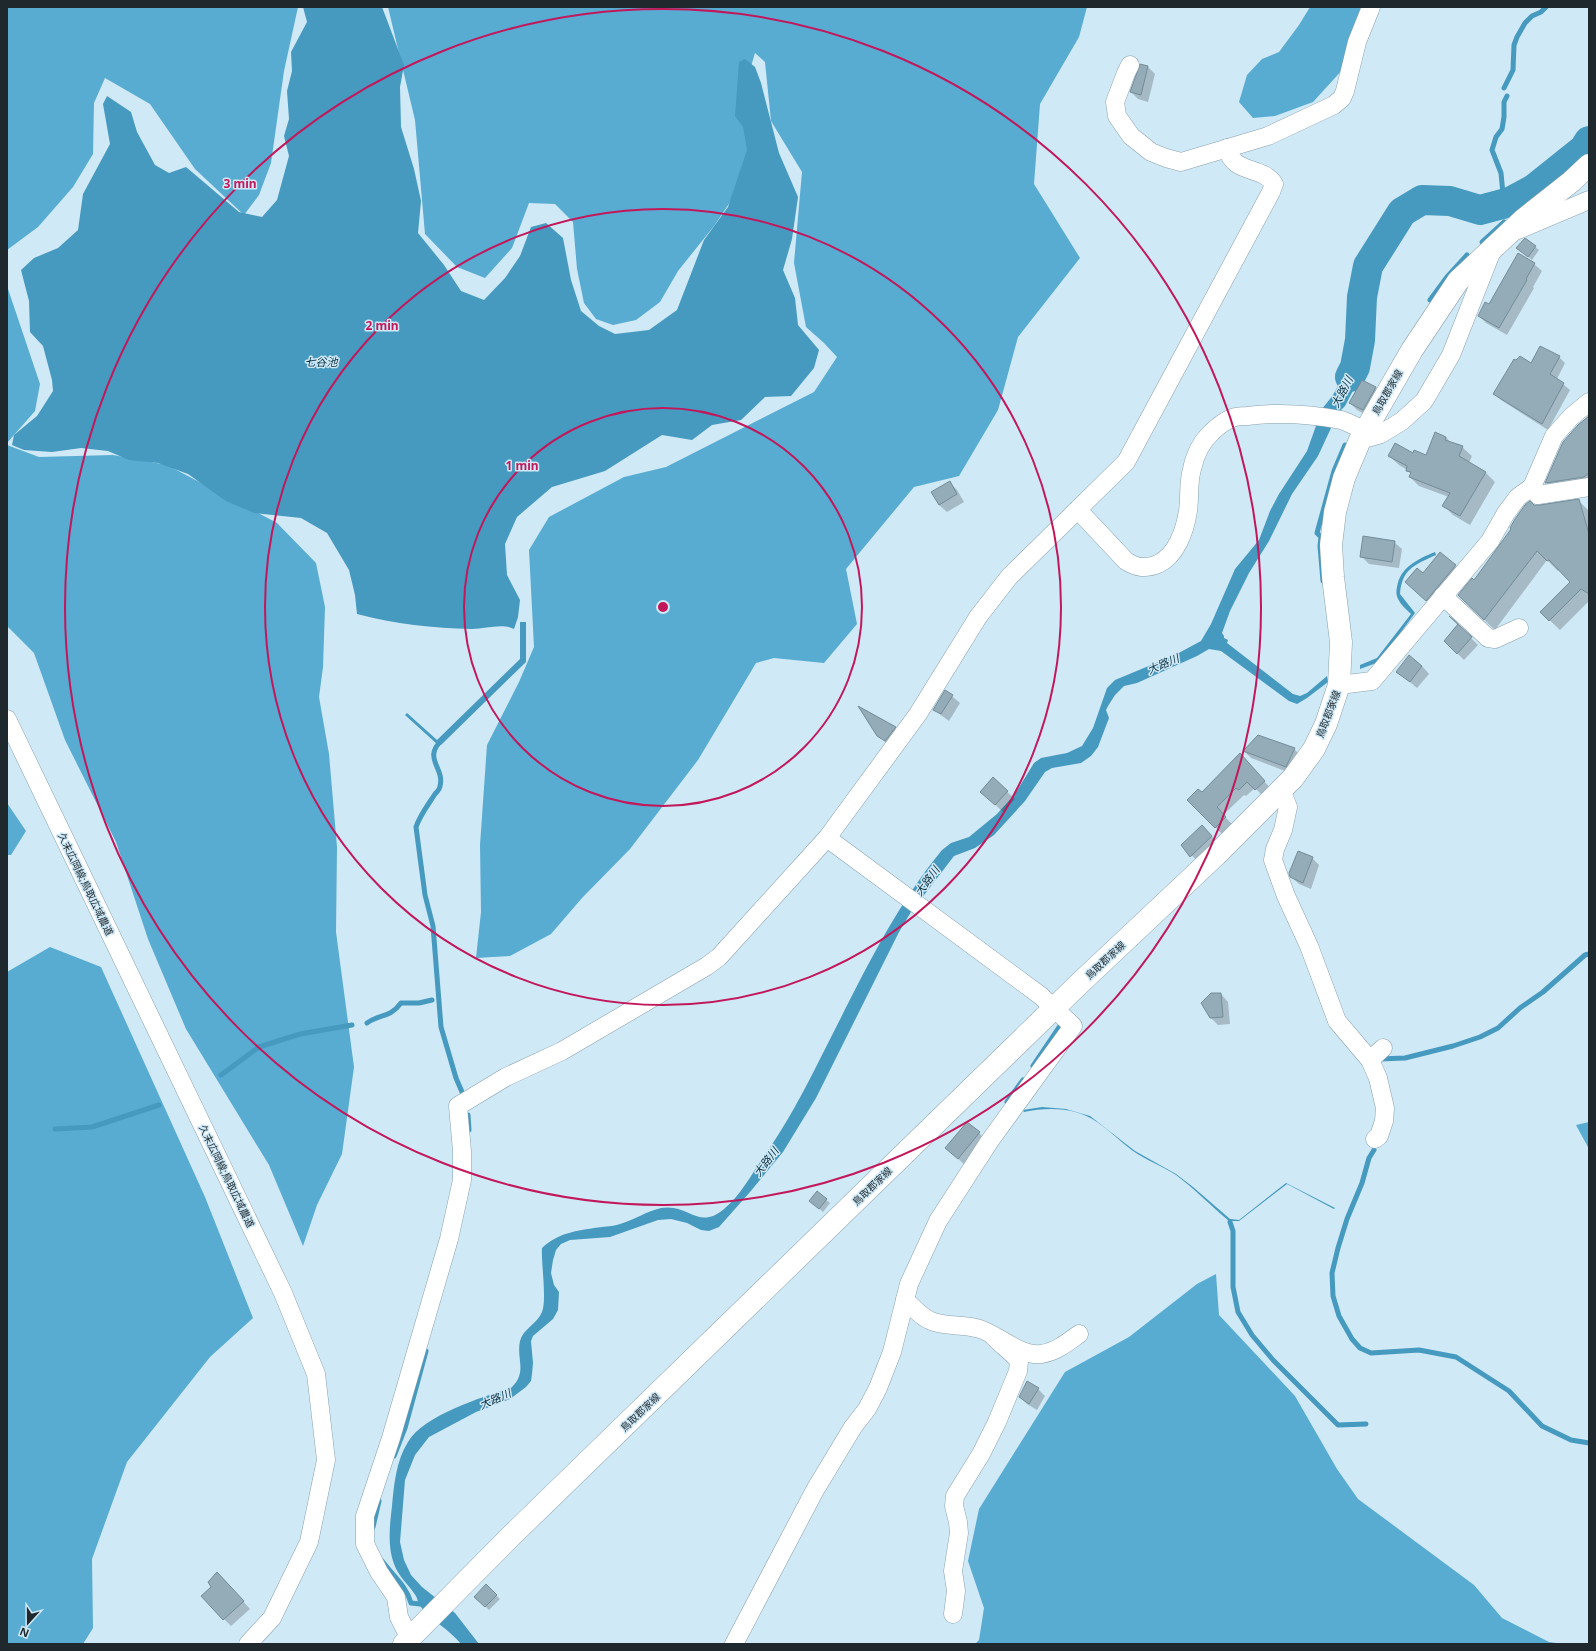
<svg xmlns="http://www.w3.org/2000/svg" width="1596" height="1651" viewBox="0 0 1596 1651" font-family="'Noto Sans','Noto Sans JP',sans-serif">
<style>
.forest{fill:#58abd1}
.water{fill:#4699bf}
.shadow{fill:#0003}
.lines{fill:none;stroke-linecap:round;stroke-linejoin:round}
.stream{stroke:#4699bf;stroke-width:5}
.river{stroke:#4699bf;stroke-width:30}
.building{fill:#93acb8;stroke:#748c98}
.minor-casing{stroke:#89a1ae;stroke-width:19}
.major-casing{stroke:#89a1ae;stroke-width:23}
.minor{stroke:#fff;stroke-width:18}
.major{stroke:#fff;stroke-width:22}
.ring{fill:none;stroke:#c2185b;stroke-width:2}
.labels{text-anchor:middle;stroke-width:3;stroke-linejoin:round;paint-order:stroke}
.street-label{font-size:10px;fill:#1e282d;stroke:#cfe9f7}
.water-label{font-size:11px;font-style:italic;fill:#0c3243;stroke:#cfe9f7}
.centre{fill:#c2185b;stroke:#cfe9f7;stroke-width:2}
.ring-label{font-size:12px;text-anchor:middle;font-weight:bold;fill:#c2185b;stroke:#cfe9f7;stroke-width:3;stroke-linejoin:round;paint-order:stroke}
</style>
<rect width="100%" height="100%" fill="#cfe9f7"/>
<g class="forest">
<path d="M7 7H298L284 71 271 163 259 195 244 215 195 169 150 104 105 78 94 103 93 154 73 187 38 227 7 250Z"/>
<path d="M388 7H1087L1079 37 1040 104 1034 184 1080 258 1018 337 998 410 959 476 914 487 846 569 857 624 824 663 774 658 756 663 698 760 630 849 582 898 551 934 510 956 476 958 481 912 480 845 487 745 519 682 534 647 529 550 549 517 624 477 666 467 814 392 837 357 824 343 806 327 794 263 802 172 771 121 765 62 755 53 746 83 757 124 747 177 714 226 678 271 660 302 636 320 613 325 596 319 584 303 577 269 573 222 555 204 529 203 512 248 485 278 457 267 425 234 415 120Z"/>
<path d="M1310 7H1365L1344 68 1313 102 1275 116 1253 118 1239 102 1247 75 1262 59 1279 52 1299 25Z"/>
<path d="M7 282 8 289 40 384 35 411 7 443Z"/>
<path d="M7 445 39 457 113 455 167 465 277 523 316 563 325 607 323 667 319 697 329 754 337 847 336 932 354 1067 342 1154 317 1205 303 1246 269 1165 186 1029 148 939 116 842 65 740 34 653 7 626Z"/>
<path d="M7 803 26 831 11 855H7Z"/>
<path d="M50 947 101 967 205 1197 253 1318 210 1357 127 1462 92 1559 93 1628 83 1644H7V972Z"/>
<path d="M1589 1122V1149L1576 1125Z"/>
<path d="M1216 1274 1219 1315 1295 1396 1337 1469 1358 1499 1474 1585 1502 1618 1549 1642 1564 1644H975L979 1640 984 1608 968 1561 979 1509 1065 1372 1129 1337 1197 1284Z"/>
</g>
<g class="water">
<path d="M303 7H382L404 65 400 87 401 127 414 169 421 201 418 233 444 265 461 291 484 300 505 278 520 256 531 227 546 223 563 238 571 280 581 311 599 326 615 334 649 330 677 310 704 240 728 207 747 150 743 127 735 116 739 62 745 59 755 67 761 83 779 153 798 197 792 239 783 270 795 298 798 325 819 350 814 368 791 396 765 397 741 420 712 425 692 440 662 435 605 471 552 487 517 517 505 544 507 575 520 600 518 617 514 629C502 623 486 629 472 629 433 628 395 624 357 614L355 595 349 570 327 533 301 518 254 513 226 501 188 474 158 463 129 460 108 451 81 448 52 452 24 450 12 445 14 435 37 416 53 391 52 380 43 346 30 332 29 301 21 270 34 258 58 248 78 230 83 194 110 144 103 104 107 96 131 112 137 132 155 165 169 173 186 167 239 212 262 217 277 200 289 156 284 136 289 119 287 91 292 71 291 52 307 22Z"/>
<path d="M1366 335 1365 362 1359 379 1345 406 1338 413 1318 456 1292 494 1269 541 1249 573 1230 611 1222 633 1224 636V638L1228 640 1227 643 1293 694 1300 696 1307 693 1327 676 1328 682 1307 698 1297 704 1289 701 1221 651 1209 649 1197 656 1137 683 1124 686 1115 695 1108 706 1106 710 1109 718 1098 747 1091 756 1081 763 1052 768 1045 772 1025 801 994 835 975 848 954 856 911 912 899 932 816 1098 783 1152 750 1192 719 1227 709 1231 701 1230 687 1223 671 1219 658 1220 610 1237 570 1240 561 1244 556 1250 553 1260 551 1273 554 1285 559 1292 558 1310 553 1319 533 1336 531 1341 533 1363 532 1374 531 1381 526 1387 510 1399 476 1412 429 1437 415 1455 405 1480 400 1542 404 1560 411 1575 422 1587 455 1613 479 1644H461C450 1630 431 1620 421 1607 418 1604 418 1600 416 1596 409 1585 398 1576 394 1564 387 1546 390 1524 392 1506 394 1485 396 1461 408 1442 424 1415 483 1397 511 1388 528 1372 516 1359 520 1341 523 1329 537 1324 542 1312 547 1300 541 1263 542 1248 558 1232 581 1230 602 1227 608 1226 615 1226 620 1224 634 1220 647 1211 661 1208 689 1203 698 1231 724 1209 740 1196 751 1175 763 1158 786 1125 804 1091 822 1055 858 985 891 912 942 850L951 843 969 837 997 814 1015 794 1034 763 1041 758 1067 753 1082 746 1093 728 1107 688 1115 680 1175 655 1201 641 1211 624 1235 569 1259 540 1270 511 1279 494 1307 451 1322 409 1333 395 1354 356 1355 339Z"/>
<path d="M1435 552 1436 555C1414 565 1402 569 1400 594L1415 613 1379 662 1360 669V665L1377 658 1411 614C1406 609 1401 605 1398 599 1396 595 1396 591 1397 587 1400 567 1418 559 1435 552Z"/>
<path d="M520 622H526V662L441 745 437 744 405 715 407 713 437 740 520 659Z"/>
<path d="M1042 1107 1066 1109 1090 1116 1135 1151 1176 1174 1193 1187 1230 1219 1239 1220 1286 1183 1335 1208 1334 1209 1287 1184 1239 1221H1229C1211 1206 1195 1189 1176 1175 1162 1166 1146 1160 1133 1151 1121 1142 1110 1131 1097 1122 1076 1107 1048 1107 1024 1112L1023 1110Z"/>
</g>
<g class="shadow">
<path d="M1141 65 1148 67 1155 74 1148 102 1138 99 1131 92Z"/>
<path d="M1526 240 1539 250 1532 260 1521 251Z"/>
<path d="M1534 264 1542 271 1533 287 1534 288 1507 335 1486 323 1479 316Z"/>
<path d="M1559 357 1565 363 1557 379 1570 390 1548 430 1501 400 1494 394 1532 365Z"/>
<path d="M1362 381 1375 388 1383 396 1370 417 1357 410 1350 403Z"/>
<path d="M1589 417V486L1555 491 1546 483 1564 442Z"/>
<path d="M1446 437 1451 443 1462 447 1472 456 1469 463 1486 473 1495 482 1470 525 1453 515 1444 506 1449 497 1419 486 1410 477 1411 474 1407 470 1399 465 1389 456 1413 454 1426 456Z"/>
<path d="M950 483 957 490 964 502 947 512 939 505 933 492Z"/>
<path d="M1578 500 1589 511V601L1560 630 1541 612 1571 582 1559 570 1558 571 1547 560 1495 630 1469 606 1474 582 1534 506Z"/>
<path d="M1394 542 1402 549 1399 568 1369 564 1361 556Z"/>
<path d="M1455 566 1463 573 1434 607 1406 582 1423 574Z"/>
<path d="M1471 638 1478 645 1464 660 1452 648Z"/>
<path d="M1422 666 1429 674 1417 688 1398 672Z"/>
<path d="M946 691 960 703 949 721 934 710Z"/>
<path d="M895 728 902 735 886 743 878 735Z"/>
<path d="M1294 749 1302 757 1293 774 1251 758 1244 751Z"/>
<path d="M1247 762 1271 789 1263 796 1255 788 1246 796 1244 795 1223 815 1233 825 1223 835 1189 800 1202 793Z"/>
<path d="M993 779 1015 799 1003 812 989 799Z"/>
<path d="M1202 826 1219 844 1199 863 1182 845Z"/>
<path d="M1312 858 1319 865 1311 889 1299 884 1291 877Z"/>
<path d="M1221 994 1228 1002 1230 1024 1218 1025 1210 1017Z"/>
<path d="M979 1133 986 1140 965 1165 946 1148Z"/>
<path d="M826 1200 830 1203 823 1212 814 1204Z"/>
<path d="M1038 1389 1045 1396 1037 1410 1027 1404 1020 1397Z"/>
<path d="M224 1580 250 1609 231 1626 224 1619Z"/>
<path d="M486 1586 500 1599 489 1610 476 1597Z"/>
</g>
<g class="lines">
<g class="stream">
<path d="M1504 88 1513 70 1514 45 1517 37 1525 23 1532 16 1541 12 1546 7"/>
<path d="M1503 194 1501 173 1492 150 1496 137 1502 129 1504 117V102L1507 96"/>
<path d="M1482 242 1504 222"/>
<path d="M1430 300 1447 277 1467 255"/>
<path d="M1323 581 1320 546 1321 537 1317 533 1334 471 1345 445"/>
<path d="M442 740C422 758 445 768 440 786 440 789 437 792 435 794 428 805 420 815 416 827L425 895 433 926 441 1027 456 1078 462 1092"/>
<path d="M367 1023C381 1013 389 1019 401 1003H419L432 1000"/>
<path d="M1379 1059 1405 1058 1453 1046 1480 1037 1498 1028 1520 1008 1543 992 1585 955 1589 954"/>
<path d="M1033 1066 1060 1026"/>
<path d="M221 1075 259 1047 300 1034 352 1025"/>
<path d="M1007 1102 1023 1080"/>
<path d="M468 1115 469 1130"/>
<path d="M55 1129 92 1127 159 1105"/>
<path d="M1374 1150 1369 1158 1362 1183 1347 1219 1338 1248 1332 1273 1333 1296 1339 1316 1352 1339 1360 1348 1371 1353 1419 1350 1456 1357 1509 1391 1542 1426 1571 1440 1589 1443"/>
<path d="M1230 1222 1233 1231V1287L1238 1312 1252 1335 1273 1360 1338 1425 1366 1424"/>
<path d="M394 1456 405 1428 426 1351"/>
<path d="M373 1527 379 1501"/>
<path d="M382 1561C393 1576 406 1585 411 1603L420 1604 424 1601"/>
</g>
<path class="river" d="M1350 377 1355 367 1360 340 1362 297 1368 266 1402 212 1422 200 1450 201 1480 210 1510 202 1534 189 1584 149 1589 141"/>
</g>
<g class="building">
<path d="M1140 64 1148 66 1141 95 1130 92Z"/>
<path d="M1525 238 1536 246 1528 257 1516 248Z"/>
<path d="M1518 253 1535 263 1526 279 1527 280 1499 328 1478 316 1485 302 1489 304Z"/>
<path d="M1540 346 1560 356 1550 374 1564 383 1542 424 1493 394 1514 359 1516 360 1520 356 1531 363Z"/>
<path d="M1362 380 1376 387 1363 410 1349 403Z"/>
<path d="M1589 416V473L1584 477 1545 483 1563 442 1578 425Z"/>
<path d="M1435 432 1446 437 1445 440 1463 446 1459 456 1486 472 1460 516 1442 506 1450 493 1409 477 1411 472 1406 471 1407 466 1388 456 1395 443 1413 453 1414 450 1426 455Z"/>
<path d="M950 481 957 494 939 505 931 492Z"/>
<path d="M1579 499 1589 534V594L1581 589 1549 621 1540 612 1570 582 1549 560 1547 561 1537 551 1484 620 1458 595 1472 578 1474 580 1511 529 1510 528 1515 519 1525 505 1530 501 1534 505H1540Z"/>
<path d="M1363 536 1395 541 1392 562 1360 557Z"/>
<path d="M1440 552 1456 565 1426 601 1405 582 1417 568 1423 573Z"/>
<path d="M1449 616 1472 637 1457 654 1444 641 1458 624Z"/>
<path d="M1409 655 1422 666 1410 682 1396 672Z"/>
<path d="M945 690 953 695 941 714 933 710Z"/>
<path d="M858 706 896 727 885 741 877 736Z"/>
<path d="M1258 735 1295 748 1286 767 1243 751Z"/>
<path d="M1240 753 1265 781 1255 790 1247 782 1239 790 1236 788 1217 807 1226 817 1215 828 1187 800 1198 789 1202 792Z"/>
<path d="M993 777 1008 791 995 805 980 792Z"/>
<path d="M1202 825 1212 836 1190 857 1181 845Z"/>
<path d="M1298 851 1313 857 1303 883 1290 877 1289 873Z"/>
<path d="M1211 993H1221L1223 1017 1210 1018 1201 1003Z"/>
<path d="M967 1122 980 1132 958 1159 945 1148Z"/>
<path d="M817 1191 827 1199 819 1209 809 1201Z"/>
<path d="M1027 1381 1039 1388 1029 1404 1019 1397Z"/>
<path d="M217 1572 244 1601 223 1620 201 1596 211 1587 208 1582Z"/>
<path d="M486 1584 497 1595 485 1607 474 1597Z"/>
</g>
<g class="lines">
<g class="minor-casing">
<g id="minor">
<path d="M1130 65 1126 73 1115 102 1117 116 1131 136 1151 152 1166 158 1181 162 1268 136 1334 105 1342 98 1345 91 1357 42 1371 7"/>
<path d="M1518 230 1589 200"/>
<path d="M1360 440 1381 434 1402 421 1424 401 1451 355 1493 248"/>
<path d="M1532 487 1538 495 1589 487"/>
<path d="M1078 510 1126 561C1137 568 1146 569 1158 564 1177 555 1185 530 1188 511 1190 497 1188 482 1192 469 1195 455 1202 441 1212 432 1218 426 1225 421 1232 418 1237 416 1242 416 1247 416 1278 412 1310 414 1341 420 1349 422 1358 429 1366 429"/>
<path d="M1443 596 1488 638 1495 639 1519 628"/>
<path d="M1339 685 1372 681 1490 541 1506 513 1518 497 1532 487 1554 436 1571 417 1589 402"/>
<path d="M7 719 283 1293 316 1374 326 1460 309 1542 272 1618 248 1644"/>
<path d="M1281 790 1288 807 1283 830 1275 849 1273 860 1286 896 1309 946 1337 1021 1370 1060 1378 1078 1385 1108 1384 1121 1379 1136 1375 1139"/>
<path d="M1370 1060 1383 1048"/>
<path d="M905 1300C913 1307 921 1317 931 1321 946 1327 964 1324 980 1329 998 1335 1021 1357 1041 1354 1056 1352 1068 1342 1079 1334"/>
<path d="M953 1614 956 1591 953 1571 959 1533 958 1522 954 1506 955 1496 981 1454 997 1422 1018 1371 1019 1361C1011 1351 1001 1345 993 1336"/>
<path d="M409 1637 399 1617 396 1597 379 1572 365 1544V1516L391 1438 449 1239 462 1180V1151L458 1106 506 1077 562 1051 707 966 719 957 827 838 918 714 978 617 1009 577 1126 462 1271 192 1274 184C1262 165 1233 175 1227 148"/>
<path d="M734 1644 815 1490 853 1427 867 1409 878 1388 892 1352 909 1284 938 1221 989 1142 1073 1026 1041 996 827 838"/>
</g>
</g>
<g class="major-casing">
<path id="major" d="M404 1644 510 1537 1080 983 1216 855 1293 778 1314 749 1326 724 1339 685 1341 642 1333 577 1331 545 1335 512 1344 478 1360 440 1412 350 1458 281 1524 219 1572 181 1589 165"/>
</g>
<use href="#minor" class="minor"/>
<use href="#major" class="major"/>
</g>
<g class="ring">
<circle cx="663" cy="607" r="199"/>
<circle cx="663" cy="607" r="398"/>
<circle cx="663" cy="607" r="598"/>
</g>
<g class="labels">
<g class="street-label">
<text transform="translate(1387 392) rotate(-60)" y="4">鳥取郡家線</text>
<text transform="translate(1328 714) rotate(-69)" y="4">鳥取郡家線</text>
<text transform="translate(86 884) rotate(64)" y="4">久末広岡線;鳥取広域農道</text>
<text transform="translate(1105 960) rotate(-43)" y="4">鳥取郡家線</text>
<text transform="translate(227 1176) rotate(64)" y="4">久末広岡線;鳥取広域農道</text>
<text transform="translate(872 1186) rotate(-44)" y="4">鳥取郡家線</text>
<text transform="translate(640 1412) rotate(-44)" y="4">鳥取郡家線</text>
</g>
<g class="water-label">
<text x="321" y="366">七谷池</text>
<text transform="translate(1342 392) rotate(-62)" y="4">大路川</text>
<text transform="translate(1163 664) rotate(-23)" y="4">大路川</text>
<text transform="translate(927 881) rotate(-54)" y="4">大路川</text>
<text transform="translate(766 1162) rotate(-53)" y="4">大路川</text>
<text transform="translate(495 1399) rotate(-24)" y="4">大路川</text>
</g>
</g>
<circle cx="663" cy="607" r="6" class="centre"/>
<g class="ring-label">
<text x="240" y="188">3 min</text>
<text x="382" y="330">2 min</text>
<text x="522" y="470">1 min</text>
</g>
<rect width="1596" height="1651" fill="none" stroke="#1e282d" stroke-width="16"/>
<g transform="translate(28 1623) rotate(201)" stroke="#cfe9f7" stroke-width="3" paint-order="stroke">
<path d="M0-3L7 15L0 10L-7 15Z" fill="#1e282d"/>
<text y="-6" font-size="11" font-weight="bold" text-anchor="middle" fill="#1e282d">N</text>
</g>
</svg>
